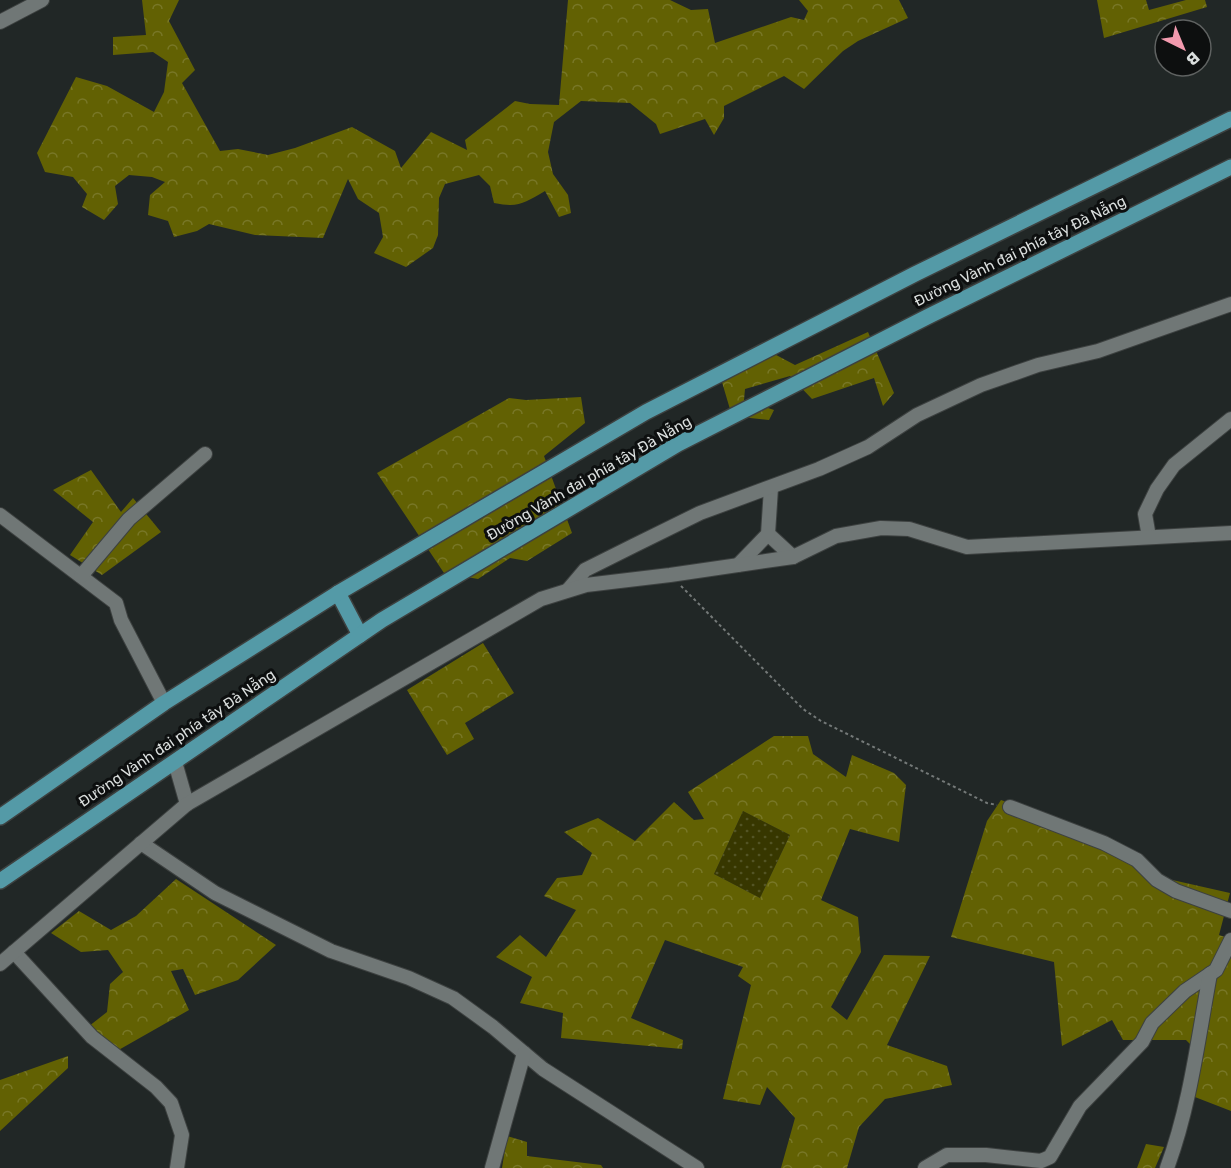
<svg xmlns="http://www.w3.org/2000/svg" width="1231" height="1168" viewBox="0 0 1231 1168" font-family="Rubik,sans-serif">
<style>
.grass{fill:url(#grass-dots)}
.forest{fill:url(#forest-crowns);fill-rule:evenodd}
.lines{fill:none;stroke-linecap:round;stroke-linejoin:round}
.minor-casing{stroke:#3d4140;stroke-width:16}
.major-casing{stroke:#3d4140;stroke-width:18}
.path{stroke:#747978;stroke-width:2;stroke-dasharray:3 3;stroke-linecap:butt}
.minor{stroke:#707776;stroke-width:14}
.major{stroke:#549aa7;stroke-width:15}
.labels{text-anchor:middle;stroke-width:6;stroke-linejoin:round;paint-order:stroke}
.street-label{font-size:15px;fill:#dadedd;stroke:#0d0f0f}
</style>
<defs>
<pattern id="grass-dots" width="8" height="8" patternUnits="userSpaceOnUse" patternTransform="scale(1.5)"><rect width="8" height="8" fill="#373700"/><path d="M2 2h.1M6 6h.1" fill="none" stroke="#535425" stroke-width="1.8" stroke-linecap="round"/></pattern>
<pattern id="forest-crowns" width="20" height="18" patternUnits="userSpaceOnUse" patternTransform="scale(1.5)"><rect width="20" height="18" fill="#626103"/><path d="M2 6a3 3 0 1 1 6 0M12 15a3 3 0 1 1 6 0" fill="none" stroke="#787727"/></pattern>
</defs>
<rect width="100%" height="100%" fill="#212726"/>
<path class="grass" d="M743 811 790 835 760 898 714 874Z"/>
<g class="forest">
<path d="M142 0H179L169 21 195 70 182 83 220 151 238 149 268 155 295 148 352 127 395 151 401 168 431 132 467 150 465 140 515 101 530 104 559 105 568 0H670L691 10 708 9 715 43 791 17 804 20 808 11 799 0H899L908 18 858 41 843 51 804 89 784 76 724 106V118L714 135 705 119 660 134 656 124 630 103 581 101 554 122 548 152 553 174 568 195 571 213 559 217 545 191C524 203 519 208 494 203L490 186 479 175 445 184 439 198 438 235 433 248 406 267 374 253 383 237 379 213 358 199 348 179 323 238 255 235 209 224 197 231 174 237 168 221 148 215 150 195 165 182 152 177 129 175 115 186 118 204 104 220 82 207 87 194 73 177 45 172 37 153 76 77 107 86 154 112 164 92 168 62 153 52 113 55V37L146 35Z"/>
<path d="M1097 0H1146L1149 10 1186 0H1205L1207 7 1104 38Z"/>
<path d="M868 332 894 393 883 406 874 378 812 399 790 376 745 389 744 400 774 410 769 420 732 416 719 372 763 348 795 365Z"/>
<path d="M581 397 585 423 544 456 572 533 527 561 510 558 478 579 444 573 377 473 509 398 526 400Z"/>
<path d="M91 470 121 512 133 498 161 532 102 575 70 555 93 522 53 490Z"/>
<path d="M483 643 514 693 465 723 474 739 447 755 407 690Z"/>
<path d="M774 736H808L813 754 846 777 852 755 894 773 906 785 899 842 850 829 821 900 858 917 861 952 831 1007 847 1020 884 955 930 956 887 1045 947 1066 952 1085 885 1099 859 1127 847 1168H781L795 1118 767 1087 760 1105 723 1099 751 985 738 976 743 967 665 940 631 1018 683 1040 682 1049 561 1038 563 1013 520 1003 532 977 496 957 520 935 546 957 576 910 544 896 557 878 582 875 592 853 564 832 598 818 635 841 674 802 694 820 704 819 688 792ZM743 811 790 835 760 898 714 874Z"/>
<path d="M1001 800 1127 847 1168 879 1230 893 1219 935 1231 939V1111L1182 1092 1191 1045 1186 1040H1123L1112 1020 1062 1046 1054 962 951 937 987 821Z"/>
<path d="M176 879 276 945 238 980 195 995 183 969 171 971 189 1010 108 1056 79 1034 107 1012 110 984 123 972 108 950 81 952 51 933 79 911 111 930 136 916Z"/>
<path d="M68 1056V1068L0 1131V1080Z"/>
<path d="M507 1136 527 1142V1156L601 1165 603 1168H502Z"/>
<path d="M1146 1144 1164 1147 1155 1168H1137Z"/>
</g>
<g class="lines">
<g class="minor-casing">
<g id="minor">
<path d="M0 22 42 0"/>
<path d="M0 515 116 603 121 620 164 703"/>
<path d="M768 534 793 557"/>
<path d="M1149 537 1145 514 1157 489 1174 465 1231 419"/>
<path d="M738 565 768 534 771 488"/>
<path d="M81 576 129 519 205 454"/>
<path d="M568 590 585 570 633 546 700 513 819 469 868 447 917 415 981 385 1038 365 1098 351 1231 304"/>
<path d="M175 762 187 804"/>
<path d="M1010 807 1104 843 1137 860 1157 880 1176 891 1231 911"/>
<path d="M141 843 215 893 331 951 409 978 453 998 493 1027 543 1069 697 1168"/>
<path d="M14 952 92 1037 156 1087 171 1103 182 1135 177 1168"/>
<path d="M0 964 187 804 541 599 586 585 670 575 793 557 836 536 881 528 909 529 967 547 1231 533"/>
<path d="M492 1168 524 1053"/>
<path d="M925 1168 947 1155H986L1041 1161 1050 1157 1080 1106 1142 1042 1152 1023 1185 991 1216 970 1231 940"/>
<path d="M1167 1168C1190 1106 1198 1039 1210 974"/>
</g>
</g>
<g class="major-casing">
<g id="major">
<path d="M338 593 360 635"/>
<path d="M0 817 164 703 338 593 646 412 915 274 1231 119"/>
<path d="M0 881 382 620 678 444 929 316 1231 167"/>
</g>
</g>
<path class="path" d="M681 586 803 709 821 721 987 803 997 805"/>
<use href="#minor" class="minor"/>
<use href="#major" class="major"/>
</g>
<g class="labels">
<g class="street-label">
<text transform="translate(1020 251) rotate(-26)" y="5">Đường Vành đai phía tây Đà Nẵng</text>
<text transform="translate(589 478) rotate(-30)" y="5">Đường Vành đai phía tây Đà Nẵng</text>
<text transform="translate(177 738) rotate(-34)" y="5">Đường Vành đai phía tây Đà Nẵng</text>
</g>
</g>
<g transform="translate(1183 48) rotate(137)"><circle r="28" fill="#0d0f0f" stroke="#5f6261" stroke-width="1.5"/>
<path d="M0-4.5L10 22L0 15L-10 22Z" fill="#f29aae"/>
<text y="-9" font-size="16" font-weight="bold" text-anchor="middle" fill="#dadedd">B</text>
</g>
</svg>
